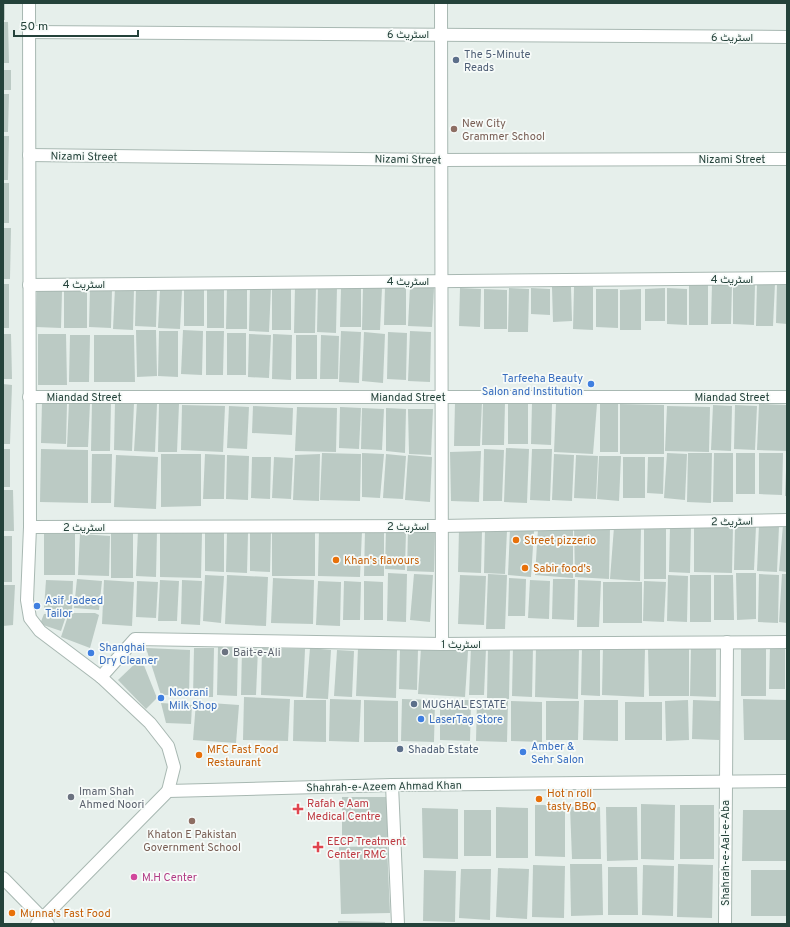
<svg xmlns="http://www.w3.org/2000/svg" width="790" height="927" viewBox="0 0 790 927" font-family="Overpass,Vazirmatn,sans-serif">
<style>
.building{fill:#bbcac4}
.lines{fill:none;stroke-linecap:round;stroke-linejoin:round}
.minor-casing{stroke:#a8b8b2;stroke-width:14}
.minor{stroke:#fff;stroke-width:12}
.service-dot{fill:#5c6f8a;stroke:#f7fbf9;stroke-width:1.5}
.education-dot{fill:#8d6e63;stroke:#f7fbf9;stroke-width:1.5}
.shop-dot{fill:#3f7fe0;stroke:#f7fbf9;stroke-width:1.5}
.food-dot{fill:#e8710a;stroke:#f7fbf9;stroke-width:1.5}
.worship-dot{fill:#6b7280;stroke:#f7fbf9;stroke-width:1.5}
.health-dot{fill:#e0444e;stroke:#f7fbf9;stroke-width:1.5}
.hotel-dot{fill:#d1479c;stroke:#f7fbf9;stroke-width:1.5}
.labels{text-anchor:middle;stroke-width:3.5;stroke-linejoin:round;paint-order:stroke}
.street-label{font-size:11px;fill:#24423a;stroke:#f7fbf9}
.service-label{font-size:11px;fill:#4e5e75;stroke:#f7fbf9;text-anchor:start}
.education-label{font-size:11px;fill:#785e54;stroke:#f7fbf9;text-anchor:start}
.shop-label{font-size:11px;fill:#366cbe;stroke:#f7fbf9;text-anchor:start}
.food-label{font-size:11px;fill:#c56008;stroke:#f7fbf9;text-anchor:start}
.worship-label{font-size:11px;fill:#5b616d;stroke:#f7fbf9;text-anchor:start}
.health-label{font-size:11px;fill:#be3a42;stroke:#f7fbf9;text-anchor:start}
.hotel-label{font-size:11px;fill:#b23c85;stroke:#f7fbf9;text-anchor:start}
</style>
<rect width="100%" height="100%" fill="#e6efeb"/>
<g class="building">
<rect x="3" y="3" width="2" height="17"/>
<path d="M3 22H8L9 63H3Z"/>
<rect x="3" y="70" width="8" height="20"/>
<path d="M3 94H9L8 132H3Z"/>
<path d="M3 136H9L8 180H3Z"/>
<rect x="3" y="183" width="6" height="40"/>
<path d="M3 228H11L10 279H3Z"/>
<path d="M757 282 775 283 773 326H756Z"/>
<path d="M733 283 755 284 754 325 733 324Z"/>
<path d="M777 283H787V324L776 323Z"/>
<rect x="3" y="284" width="6" height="44"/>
<path d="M712 284H732L731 324H711Z"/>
<path d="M318 285 337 286 336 333 317 332Z"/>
<rect x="689" y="285" width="19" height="40"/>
<path d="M227 286 247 287V329H226Z"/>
<path d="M250 286 271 287 269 332 249 331Z"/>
<rect x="272" y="286" width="19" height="44"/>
<path d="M295 286H316L315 333H294Z"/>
<path d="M385 286 406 287V325H384Z"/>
<path d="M361 287V327H340L341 288Z"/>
<path d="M363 287 382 288 380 330H362Z"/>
<path d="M410 287 434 288 432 327 408 326Z"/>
<path d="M552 287H571L572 321 553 322Z"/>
<path d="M574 287H593V330L573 329Z"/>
<rect x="64" y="288" width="23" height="40"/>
<path d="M90 288 112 289 111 328 89 327Z"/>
<path d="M115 288 134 289 133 330 113 329Z"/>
<path d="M136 288 157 289 156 327 135 326Z"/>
<rect x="207" y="288" width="17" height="40"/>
<path d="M460 288 481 289 480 327 459 326Z"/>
<path d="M509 288 529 289 528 332H508Z"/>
<path d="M531 288 550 289V315L531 314Z"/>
<path d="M665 288V321H645V289Z"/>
<path d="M667 288 687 289V325L667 324Z"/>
<path d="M160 289 182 290 180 329 158 328Z"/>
<rect x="184" y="289" width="20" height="37"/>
<path d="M484 289 507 290V329H484Z"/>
<path d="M596 289H618V328L596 327Z"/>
<path d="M641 289V330H620V290Z"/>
<path d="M37 290 62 291 61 328 36 327Z"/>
<path d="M136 330H156L157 376 137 377Z"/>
<path d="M183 330 203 331 202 375 181 374Z"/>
<path d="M159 331H178V377L158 376Z"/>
<path d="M206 331H224L223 375H206Z"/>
<path d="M341 331 361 332 359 383 339 382Z"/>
<path d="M410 331 431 332 430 382 408 381Z"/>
<path d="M364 332 385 334 383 383 362 381Z"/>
<path d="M388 332 407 333 406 380 387 379Z"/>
<rect x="227" y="333" width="19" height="42"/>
<path d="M3 334H11L12 379H3Z"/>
<path d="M38 334H66L67 385H38Z"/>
<path d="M249 334 271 335 269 378 248 377Z"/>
<path d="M273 334 292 335 291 380 272 379Z"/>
<path d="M70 335H90L89 382H69Z"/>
<path d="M94 335H134L135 382H94Z"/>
<rect x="296" y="335" width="21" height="44"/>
<path d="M321 335 339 336 338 379H320Z"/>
<path d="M3 384 12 385 10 444H3Z"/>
<path d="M483 401 505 402 504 445H482Z"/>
<path d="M42 402 67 403 66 444 41 443Z"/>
<path d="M69 402 90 403 88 447H67Z"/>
<path d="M92 402H111L110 451H91Z"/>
<path d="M115 402 134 403 132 451 114 450Z"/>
<path d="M137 402 157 404 155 452 134 451Z"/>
<path d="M455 402H482L480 446H454Z"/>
<path d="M508 402 528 403V444H508Z"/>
<path d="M532 403 552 404 551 445 531 444Z"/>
<path d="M159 404H179L177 452H158Z"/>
<path d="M556 404H597L593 454 554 452Z"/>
<rect x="600" y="404" width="18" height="48"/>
<path d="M620 404 664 405V454H620Z"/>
<path d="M759 404 787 405V451L757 450Z"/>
<path d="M182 405 225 406 223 452 181 450Z"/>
<path d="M713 405 732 406 731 451 711 450Z"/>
<path d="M735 405 757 406 755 450 734 449Z"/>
<path d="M229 406 249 407 247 449 227 448Z"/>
<path d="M253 406 293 408 292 435 252 433Z"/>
<path d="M667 406 710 407 709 452 665 451Z"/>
<path d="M297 407 337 408 336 452 295 451Z"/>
<path d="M340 407 361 408 359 449 339 448Z"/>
<path d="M362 408 384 409 382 450 361 449Z"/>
<path d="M386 408 406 409 405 453 386 451Z"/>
<path d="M408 409H433L431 455 409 454Z"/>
<path d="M506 448 529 449 527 503 504 502Z"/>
<rect x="3" y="449" width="7" height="38"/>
<path d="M41 449 88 450V503L40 502Z"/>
<path d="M484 449 504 450 502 501H483Z"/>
<path d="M532 449H552L550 501 530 500Z"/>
<path d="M481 451 479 502 451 501 450 452Z"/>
<path d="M322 453 361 454 360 501 320 500Z"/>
<path d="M362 453 384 454 380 498 362 497Z"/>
<path d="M667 453 687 454 685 500 664 498Z"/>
<path d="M688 453H712L711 503 687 502Z"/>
<path d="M714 453H733V502H713Z"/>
<rect x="736" y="453" width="19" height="41"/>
<path d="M759 453H783L782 495 759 494Z"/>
<path d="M92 454H112L111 503H91Z"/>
<path d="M161 454H201V506L161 507Z"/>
<path d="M205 454 225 455 224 499H203Z"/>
<path d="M320 454 319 501 293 500 295 455Z"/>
<path d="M386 454 406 456 403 499 383 498Z"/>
<path d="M554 454 574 455 572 501 552 500Z"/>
<path d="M116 455 158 457 156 509 114 507Z"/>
<path d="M227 455 249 456 248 500 226 499Z"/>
<path d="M408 455 432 457 430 502 405 500Z"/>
<path d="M576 455 598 456 596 499 574 498Z"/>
<path d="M599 456H621L619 501 597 499Z"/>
<path d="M252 457H271L270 499 251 498Z"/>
<path d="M274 457 293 458 291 499 272 498Z"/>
<rect x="623" y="457" width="22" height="41"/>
<path d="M648 457H664L663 494 647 493Z"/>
<path d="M786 471H787V496H785Z"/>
<path d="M3 490H13L14 531H3Z"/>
<path d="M644 525 666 526V579H644Z"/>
<path d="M759 525 779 526 777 572 757 571Z"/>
<path d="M783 525H787V572L779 571Z"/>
<path d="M670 526H691L690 573 669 572Z"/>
<path d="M694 526H733L732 573 694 572Z"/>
<path d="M735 526H756L754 570H734Z"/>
<path d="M574 527H610L609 579 575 577Z"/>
<path d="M614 527H641L640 581 610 579Z"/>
<path d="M573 528V578L535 575 538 529Z"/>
<path d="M272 529 315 530V576H272Z"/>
<path d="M319 529 362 531 360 577 318 576Z"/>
<path d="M386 529 406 530 405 570 385 569Z"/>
<path d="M459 529 482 530 481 573 458 572Z"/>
<path d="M485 529 507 530 505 574 484 573Z"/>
<path d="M510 529 534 531 531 577 508 575Z"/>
<rect x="111" y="530" width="22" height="48"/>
<path d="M138 530 157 531 156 577 136 576Z"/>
<path d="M250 530H271L270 572 250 571Z"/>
<path d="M365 530H384V576H364Z"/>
<path d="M408 530 435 531 434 572 407 571Z"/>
<path d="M160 532 202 533 201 578 160 577Z"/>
<path d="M205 532H224V572L205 571Z"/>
<path d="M227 532 248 533 247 573 226 572Z"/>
<rect x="44" y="534" width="31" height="41"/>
<path d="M80 534 110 536 109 576 78 575Z"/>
<rect x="3" y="536" width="9" height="46"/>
<path d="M388 573 407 574 406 622 387 621Z"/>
<path d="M736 573H756V619L737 620Z"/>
<path d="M414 574 433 575 430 622 410 620Z"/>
<path d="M488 574 507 575 505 629H486Z"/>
<path d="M759 574 779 575 778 623 758 622Z"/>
<path d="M782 574H787V623L779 622Z"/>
<path d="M205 575 224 576 221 623 203 621Z"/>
<path d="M227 575 268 577 266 626 225 624Z"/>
<path d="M460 575 486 576 484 625 458 624Z"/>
<path d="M668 575 688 576 687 622 667 621Z"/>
<rect x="690" y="575" width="21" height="47"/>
<path d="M714 575H733L734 620H714Z"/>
<path d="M273 578 314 580 313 624 271 623Z"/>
<path d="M509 578 526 579 525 616H508Z"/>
<path d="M77 579 102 581 99 610 74 608Z"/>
<path d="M553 579H575L574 620 552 619Z"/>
<path d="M46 580 73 581 72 611 44 609Z"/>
<path d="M104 580 134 582 132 626 102 624Z"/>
<path d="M160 580 179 581 177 621H158Z"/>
<path d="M182 580 202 581 200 625 181 624Z"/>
<path d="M530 580 550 581 549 619 528 618Z"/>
<path d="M578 580 601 581 599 627H577Z"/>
<path d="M137 581 158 582 156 618 136 617Z"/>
<path d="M318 581 341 582 340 626 316 625Z"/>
<path d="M344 581 361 582 360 620H343Z"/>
<path d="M364 581 383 582V620H364Z"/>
<path d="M644 581 666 582 664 622 643 621Z"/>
<rect x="603" y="582" width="39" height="41"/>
<path d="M3 585H15L13 625 3 626Z"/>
<path d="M67 613 61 631 40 624 44 614Z"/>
<path d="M69 613H95L99 615 90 648 61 637Z"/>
<path d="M513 646 533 647 532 697 512 696Z"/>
<path d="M536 646 579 647 578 699 535 697Z"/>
<path d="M603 646 645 648 644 697 602 695Z"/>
<path d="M691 646 716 647V697L690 696Z"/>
<path d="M770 646 785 647V689H769Z"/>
<path d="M218 647 238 648 237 696 217 695Z"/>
<path d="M471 647 486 648 484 695H469Z"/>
<path d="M488 647H510L509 699 487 698Z"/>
<path d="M582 647H600V696L581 695Z"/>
<path d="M648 647H689V696H649Z"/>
<path d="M146 648 190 650 189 695H161Z"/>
<path d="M194 648H214L213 697H193Z"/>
<path d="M262 648 305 649 303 697 261 695Z"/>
<path d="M310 648 331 650 328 699 306 698Z"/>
<path d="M358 648 397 650 396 698 356 696Z"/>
<path d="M400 648 418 649 417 690 399 689Z"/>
<path d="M421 648 468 651 465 697 418 694Z"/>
<rect x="741" y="648" width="25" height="48"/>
<path d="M242 649H258L256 695H241Z"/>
<path d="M337 650 354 651 352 697 334 696Z"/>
<path d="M141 658 157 698 146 709 118 680Z"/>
<path d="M244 697 290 699 288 741 243 740Z"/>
<path d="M330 699 361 700 359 742 329 741Z"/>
<path d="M402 699 435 700 434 742 401 741Z"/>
<path d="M743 699 787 700V740H744Z"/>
<path d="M294 700H326V742L293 741Z"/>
<path d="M364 700 398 701V742H364Z"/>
<path d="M440 700H471L470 741 440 740Z"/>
<path d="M477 700 508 701 507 742 476 741Z"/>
<path d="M584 700H618V741L583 740Z"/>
<path d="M688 700 689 740 666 741 665 701Z"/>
<path d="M693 700 720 701 719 740 692 739Z"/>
<path d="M511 701 542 702V742L511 741Z"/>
<path d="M546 701H579L578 740H546Z"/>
<path d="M196 702 239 705 236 743 193 740Z"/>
<rect x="625" y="702" width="37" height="38"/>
<path d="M161 703 192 705 191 724 166 723Z"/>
<path d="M342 797H388L389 841 342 842Z"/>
<path d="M641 804 675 805 674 860 641 859Z"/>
<path d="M535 805H565V857L535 856Z"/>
<rect x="680" y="805" width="34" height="54"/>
<path d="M496 807 528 808V858H496Z"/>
<path d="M570 807H600L601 859H572Z"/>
<path d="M606 807H637L638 860 607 861Z"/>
<path d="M422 808 458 809V859L423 858Z"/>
<rect x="464" y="810" width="27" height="46"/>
<path d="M743 810H787V861H742Z"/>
<path d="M387 846 390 913 341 914 339 847Z"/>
<path d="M570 864H602L603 915 571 916Z"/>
<path d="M678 864 713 865 712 918 677 917Z"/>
<path d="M533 865 565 866 564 918 532 917Z"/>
<path d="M643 865 674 866 673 916 642 915Z"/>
<path d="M608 867H637L638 915H608Z"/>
<path d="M498 868 529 869 527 919 496 917Z"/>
<path d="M461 869H491L490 920 459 918Z"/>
<path d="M424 870 456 871 455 922 423 921Z"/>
<rect x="751" y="870" width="36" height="46"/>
<path d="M338 921 385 922V924H338Z"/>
</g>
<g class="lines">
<g class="minor-casing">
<g id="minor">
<path d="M29 3 30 527 27 600 30 618 40 631 101 677 150 723 168 746 174 767 168 791"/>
<path d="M441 3 442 644"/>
<path d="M29 32 787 37"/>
<path d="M29 155 441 160 787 159"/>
<path d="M29 285 787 278"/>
<path d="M29 397H787"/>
<path d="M30 527 441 526 787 520"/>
<path d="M101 677 135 639 442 644 787 642"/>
<path d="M392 785 398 924"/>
<path d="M3 878 48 924"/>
<path d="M37 924 168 791 392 785 787 781"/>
<path d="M725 924 727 642"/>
</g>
</g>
<use href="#minor" class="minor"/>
</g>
<g class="service-dot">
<circle cx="456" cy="60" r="4"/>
<circle cx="414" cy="704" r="4"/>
<circle cx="400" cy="749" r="4"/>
</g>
<g class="education-dot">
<circle cx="454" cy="129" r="4"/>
<circle cx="192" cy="821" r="4"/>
</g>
<g class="shop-dot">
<circle cx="591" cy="384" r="4"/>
<circle cx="37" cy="606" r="4"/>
<circle cx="91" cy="653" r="4"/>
<circle cx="161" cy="698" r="4"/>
<circle cx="421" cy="719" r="4"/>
<circle cx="523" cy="752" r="4"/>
</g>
<g class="food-dot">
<circle cx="516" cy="540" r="4"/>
<circle cx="336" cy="560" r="4"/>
<circle cx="525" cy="568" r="4"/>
<circle cx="199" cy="755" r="4"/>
<circle cx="539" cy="799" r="4"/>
<circle cx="12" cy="913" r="4"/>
</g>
<g class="worship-dot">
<circle cx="225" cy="652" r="4"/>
<circle cx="71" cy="797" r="4"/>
</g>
<g class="health-dot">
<path d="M296 803h4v4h4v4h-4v4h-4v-4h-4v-4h4z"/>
<path d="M316 841h4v4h4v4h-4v4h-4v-4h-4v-4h4z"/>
</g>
<circle class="hotel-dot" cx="134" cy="877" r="4"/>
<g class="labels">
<g class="street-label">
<text x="408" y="38">اسٹریٹ 6</text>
<text x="732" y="41">اسٹریٹ 6</text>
<text transform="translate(84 156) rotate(1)" y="4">Nizami Street</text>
<text transform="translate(408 159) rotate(1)" y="4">Nizami Street</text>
<text x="732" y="163">Nizami Street</text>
<text x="732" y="283">اسٹریٹ 4</text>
<text x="408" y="285">اسٹریٹ 4</text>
<text x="84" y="288">اسٹریٹ 4</text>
<text x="84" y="401">Miandad Street</text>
<text x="408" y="401">Miandad Street</text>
<text x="732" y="401">Miandad Street</text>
<text transform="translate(732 521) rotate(-1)" y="4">اسٹریٹ 2</text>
<text x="408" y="530">اسٹریٹ 2</text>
<text x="84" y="531">اسٹریٹ 2</text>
<text x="461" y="648">اسٹریٹ 1</text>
<text transform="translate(384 786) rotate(-1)" y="4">Shahrah-e-Azeem Ahmad Khan</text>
<text transform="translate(725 853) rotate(-90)" y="4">Shahrah-e-Aal-e-Aba</text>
</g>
<g class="service-label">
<text x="464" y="58">The 5-Minute<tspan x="464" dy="13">Reads</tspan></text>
<text x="422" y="708">MUGHAL ESTATE</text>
<text x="408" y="753">Shadab Estate</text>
</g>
<g class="education-label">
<text x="462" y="127">New City<tspan x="462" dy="13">Grammer School</tspan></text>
<text x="192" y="838" text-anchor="middle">Khaton E Pakistan<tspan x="192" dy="13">Government School</tspan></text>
</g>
<g class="shop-label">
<text x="583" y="382" text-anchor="end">Tarfeeha Beauty<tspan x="583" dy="13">Salon and Institution</tspan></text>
<text x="45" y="604">Asif Jadeed<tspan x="45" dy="13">Tailor</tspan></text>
<text x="99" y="651">Shanghai<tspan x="99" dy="13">Dry Cleaner</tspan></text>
<text x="169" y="696">Noorani<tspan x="169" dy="13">Milk Shop</tspan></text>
<text x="429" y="723">LaserTag Store</text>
<text x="531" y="750">Amber &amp;<tspan x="531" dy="13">Sehr Salon</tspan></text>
</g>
<g class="food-label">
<text x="524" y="544">Street pizzerio</text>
<text x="344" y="564">Khan's flavours</text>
<text x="533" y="572">Sabir food's</text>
<text x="207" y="753">MFC Fast Food<tspan x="207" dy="13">Restaurant</tspan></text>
<text x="547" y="797">Hot n roll<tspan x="547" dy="13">tasty BBQ</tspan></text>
<text x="20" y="917">Munna's Fast Food</text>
</g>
<g class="worship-label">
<text x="233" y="656">Bait-e-Ali</text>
<text x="79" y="795">Imam Shah<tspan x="79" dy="13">Ahmed Noori</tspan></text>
</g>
<g class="health-label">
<text x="307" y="807">Rafah e Aam<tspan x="307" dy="13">Medical Centre</tspan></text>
<text x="327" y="845">EECP Treatment<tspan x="327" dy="13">Center RMC</tspan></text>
</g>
<g class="hotel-label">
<text x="142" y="881">M.H Center</text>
</g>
</g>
<rect width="790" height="927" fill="none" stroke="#24423a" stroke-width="8"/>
<path d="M14 30v6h124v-6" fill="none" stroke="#24423a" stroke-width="2"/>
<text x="20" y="30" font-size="12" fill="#24423a" stroke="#f7fbf9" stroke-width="3" paint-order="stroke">50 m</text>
</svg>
